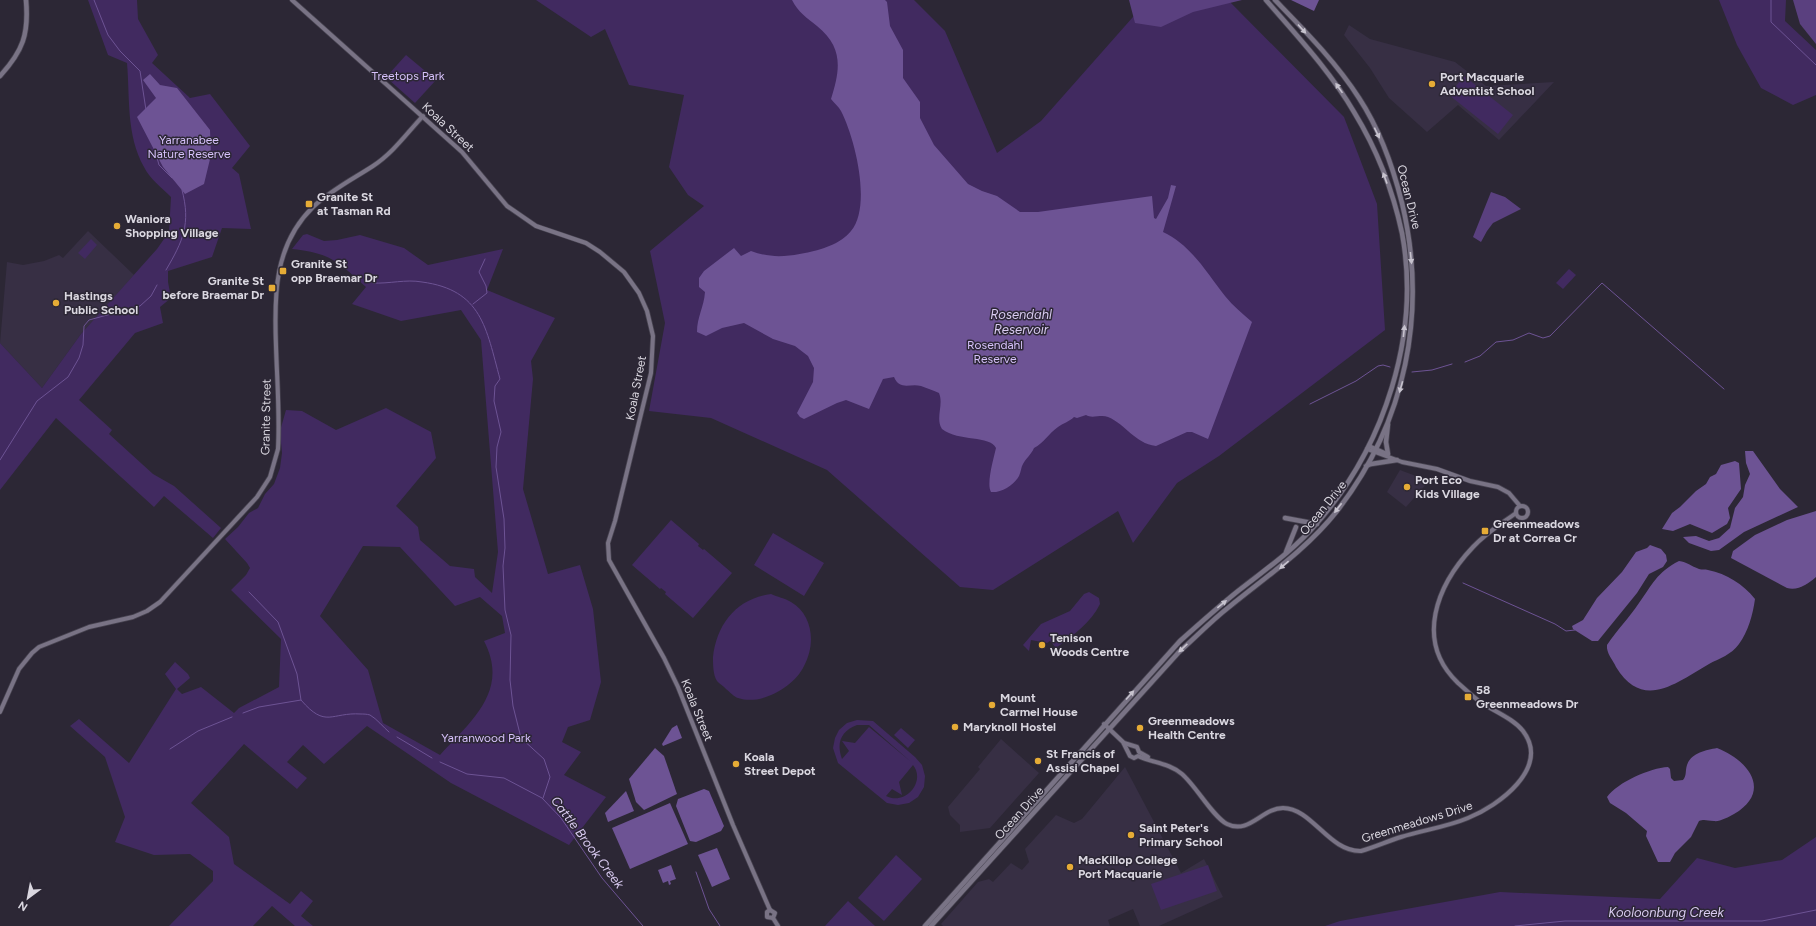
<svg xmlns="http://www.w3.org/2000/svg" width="1816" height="926" viewBox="0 0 1816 926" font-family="Figtree,sans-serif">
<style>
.built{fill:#372f44}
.green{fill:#412a60;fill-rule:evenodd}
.forest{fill:#5a407f}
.water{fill:#6d5394}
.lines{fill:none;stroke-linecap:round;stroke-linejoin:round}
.stream{stroke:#6d5394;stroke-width:1}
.tertiary-casing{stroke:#474350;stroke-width:5.5}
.secondary-casing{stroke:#474350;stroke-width:6}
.tertiary{stroke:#797385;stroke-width:4}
.secondary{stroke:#797385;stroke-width:4.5}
.oneway{fill:#c7c3ce}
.poi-dot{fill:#e6ac36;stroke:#2c2735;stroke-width:1.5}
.labels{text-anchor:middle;stroke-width:3;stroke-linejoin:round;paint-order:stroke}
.park-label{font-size:12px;fill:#d6c1fa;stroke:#2c2735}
.poi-label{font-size:12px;font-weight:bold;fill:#dad7e0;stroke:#2c2735;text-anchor:start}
.street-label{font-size:12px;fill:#dad7e0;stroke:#2c2735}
.water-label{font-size:13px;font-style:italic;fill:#d9cbf1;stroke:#2c2735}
</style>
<rect width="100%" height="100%" fill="#2c2735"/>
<g class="built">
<path d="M1349 25 1370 39 1455 62 1486 86 1554 82 1499 140 1458 105 1427 132 1389 98 1370 68 1344 35Z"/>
<path d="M88 231 134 275 81 334 42 388 0 343 7 262 23 265 44 261 59 255 63 258Z"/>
<path d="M1400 470 1429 481 1406 507 1387 492Z"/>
<path d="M1001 739 1039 773 990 828 960 832V825L950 815 948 807 980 769 978 767Z"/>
<path d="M1125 767 1181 873 1204 859 1223 897 1159 926H1140L1133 909 1108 920 1110 926H943L941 924 978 882 989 879 993 882 1011 863 1022 870 1029 862 1025 849 1056 815 1074 823 1082 819Z"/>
</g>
<g class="green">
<path d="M88 0H137L138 19 158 55 152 63 190 98 210 94 250 146 232 168 239 174 251 229 222 228 212 257 168 271V282L171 298 160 307 163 323 135 333 79 400 112 430 109 434 153 474 174 486 221 528 213 538 164 496 154 507 56 418 0 490V343L42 388 81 334 157 249 169 232 171 197C162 188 149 178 144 167 126 135 130 98 127 63L108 55Z"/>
<path d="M536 0H914L945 31 997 153 1041 121 1148 0H1228L1344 117 1377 204 1385 330 1219 456 1177 483 1133 543 1118 511 993 590 960 587 827 470 711 418 649 411 665 323 650 251 704 206 688 195 669 167 684 95 629 85 605 29 591 37Z"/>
<path d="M1719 0H1786L1785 21 1816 50V95L1793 105 1761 88 1737 45Z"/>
<path d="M406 55 436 80 415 103 388 79V75Z"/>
<path d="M1464 76 1513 115 1498 134 1449 95Z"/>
<path d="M307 234 324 241 337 240 360 235 404 248 428 265 503 249 487 290 555 318 531 361 533 379 523 489 548 574 580 565 593 609 601 682 590 720 568 727 562 742 581 752 564 775 606 797 569 845 451 783 367 726 324 764 303 745 287 762 307 778 297 789 244 744 191 803 229 837 234 864 290 904 301 891 313 901 301 916 313 926H295L272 906 253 926H169L213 881V871L190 854 154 855 115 842 125 817 105 757 70 726 79 719 129 763 176 689 165 674 175 662 188 674 190 678 177 689 182 694 201 687 234 713 239 708 279 687 281 639 231 590 246 575 250 568 247 563 225 539 238 527 249 513 258 508 265 494 274 484 280 468 282 453 280 431 286 410 302 411 336 430 386 408 431 432 436 458 396 506 418 527 420 540 450 566 474 569 475 577 492 593 498 552 481 340 461 310 401 321 352 304 366 287C338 262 331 253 292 249L303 235ZM363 546 400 547 455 606 480 597 502 616 505 633 484 641C510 691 471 721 440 755L383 723 368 670 320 616Z"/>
<path d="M91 239 97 245 85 259 78 253Z"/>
<path d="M1569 269 1576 275 1563 289 1556 283Z"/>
<path d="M671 520 699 544 698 546 703 550 704 549 732 573 693 618 665 594 666 592 661 588 660 589 632 565Z"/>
<path d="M773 533 824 563 804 596 754 565Z"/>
<path d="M1089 592 1099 598 1100 604C1091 623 1073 635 1056 648L1050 641 1047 643 1031 640 1029 651 1023 645 1041 624 1070 611 1084 594Z"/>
<path d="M771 594C777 597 785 598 791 602 813 615 816 644 804 666 794 687 761 706 738 698 734 697 730 692 726 689 724 686 719 684 717 681 713 675 713 664 713 657 717 624 736 599 771 594Z"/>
<path d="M857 720 873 721 915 757 922 765 925 776 924 787 918 797 909 803 898 805 887 803 838 763 833 748 835 738 839 730 847 723ZM857 725H869L910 761 869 727 855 743 842 741 849 751 842 759C836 743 841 731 857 725ZM913 765C926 781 906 806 886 796L892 789 902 795 899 782Z"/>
<path d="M901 728 915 740 908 748 894 735Z"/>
<path d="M1816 837V926H1325L1340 921 1500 892 1660 899 1697 858 1735 868 1782 860Z"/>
<path d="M896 855 922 879 884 921 858 898Z"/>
<path d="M1208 865 1217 891 1161 910 1151 884Z"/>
<path d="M848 901 875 926H825Z"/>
</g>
<g class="forest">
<path d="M1129 0H1242L1193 12 1161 27 1135 23Z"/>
<path d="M1793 0H1816V44L1800 24Z"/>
<path d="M1491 192 1505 197 1521 209 1493 223 1487 231 1481 242 1473 237Z"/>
</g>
<g class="water">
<path d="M792 0H885L887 2 890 26 903 50V78L920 102V118L934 145 968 184 982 191 997 196 1020 212H1038L1152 196 1154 218 1156 219 1168 198 1171 185 1176 186 1163 232C1191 245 1207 273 1225 296 1233 306 1243 314 1252 322L1208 439 1192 432H1187L1156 446C1134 443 1127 425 1108 417 1101 414 1092 419 1086 415L1077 418 1074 417C1069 422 1063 423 1058 427 1048 434 1044 443 1034 448 1031 455 1026 458 1023 464 1021 467 1021 472 1019 476 1014 485 1001 493 991 492 986 484 994 457 996 448 990 435 959 442 942 429 935 418 944 405 939 393 934 391 927 388 921 386 910 383 900 391 894 377L883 379 869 409 846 400 837 403 804 419 800 417 797 413 813 382 814 368 808 356 795 346 773 339 744 323 722 328 706 336 697 332C697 317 704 307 705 292L699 287V278L704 271 734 248 741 256 751 251C769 258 786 257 805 253 820 250 841 244 851 231 872 206 855 138 841 111 839 107 834 103 831 99 840 70 844 48 817 26 807 18 798 12 792 0Z"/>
<path d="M1291 0H1319L1314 11Z"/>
<path d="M150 74 160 85 177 88 210 130 211 155 204 184 185 194 163 167 137 117 156 98 143 80Z"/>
<path d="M1745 451H1753L1780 489 1798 507 1744 532 1719 550 1711 551 1689 543 1683 537 1696 536 1709 541 1719 538 1730 528 1735 508 1743 497 1745 485 1750 474 1746 463Z"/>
<path d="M1735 461 1739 463 1741 489 1728 508 1730 518 1727 524 1712 533 1690 524 1673 531 1662 529 1672 513 1680 507 1696 491 1706 484 1710 477 1716 474 1721 465Z"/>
<path d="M1816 511V577C1808 584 1798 591 1787 588L1731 558 1733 551 1755 535 1787 520Z"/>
<path d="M1650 545 1661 549 1666 555 1667 561 1663 567 1649 574 1637 593 1598 641H1592L1573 629 1572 626 1583 620 1597 598 1622 572 1636 552 1647 548Z"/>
<path d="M1679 561C1687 562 1691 566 1699 569 1702 570 1705 569 1708 570 1727 574 1743 584 1755 599 1753 614 1748 632 1739 644 1731 655 1720 658 1709 664 1676 683 1643 711 1616 667 1613 660 1606 653 1607 645 1617 630 1629 618 1639 603 1652 585 1657 572 1679 561Z"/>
<path d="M677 725 682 738 663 746 662 744 672 728Z"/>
<path d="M655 748 664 756 677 794 644 810 636 802 629 779Z"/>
<path d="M1717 748C1748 760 1773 791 1734 814 1729 817 1719 822 1714 821 1707 821 1705 819 1699 821L1691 837 1675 853 1670 862H1658L1646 836 1647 831 1626 813 1610 803 1607 797C1618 782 1650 768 1668 767L1670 769 1671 778 1674 781 1683 780C1687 775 1685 771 1687 765 1691 753 1706 750 1717 748Z"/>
<path d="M704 789 709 791 724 826 721 831 696 842 690 841 676 806 678 799Z"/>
<path d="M626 791 634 811 608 822 605 813Z"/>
<path d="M670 803 688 844 630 869 612 828Z"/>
<path d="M717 848 730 879 712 887 698 855Z"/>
<path d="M671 865 676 879 670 881 671 884 669 885 668 881 663 883 658 870Z"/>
</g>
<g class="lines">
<g class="stream">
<path d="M94 0 108 35 120 51 140 71 146 110"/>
<path d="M1771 0V22L1816 65"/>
<path d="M156 154 159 165 172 178"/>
<path d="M166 270C183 241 191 224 182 190"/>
<path d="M373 283C389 284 406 279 422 282 482 290 486 328 500 379L495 386 494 401 501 432 497 447 496 467 504 519 505 548 503 566 505 610 511 635 510 680 513 706 521 738 544 759 550 777 543 798"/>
<path d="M473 304 487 293 486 286 479 272 485 259"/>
<path d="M1465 362 1480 356 1496 342 1513 340 1529 333 1543 338 1550 336 1602 283 1724 389"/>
<path d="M1412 372 1432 370 1452 364"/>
<path d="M1310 404 1356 381 1378 366 1383 365 1390 367"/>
<path d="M0 460 37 401 68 377 79 358 83 345 84 326 89 320 140 306 151 296 157 285"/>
<path d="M1463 583 1555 624 1566 631 1575 630"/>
<path d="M249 592 278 622 297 674 301 700"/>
<path d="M243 713 259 707 301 700C326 729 331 712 361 714 363 714 367 714 370 715 377 719 383 727 389 732"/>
<path d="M397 737 432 758"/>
<path d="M170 749 198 731 232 717"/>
<path d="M440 762 467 774 504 778 542 798 561 818 602 878 643 926"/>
<path d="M696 872 709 909 720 926"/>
<path d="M1515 926 1565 921H1762L1816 910"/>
</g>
<g class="tertiary-casing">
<g id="tertiary">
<path d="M292 0 462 152 507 206 536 226 586 243 600 252 624 272 639 293 647 311 653 336 651 373 615 521 608 543 609 560 664 658 678 687 733 825 770 910"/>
<path d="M1369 446 1385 453"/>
<path d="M1367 449 1402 462 1437 469 1470 481 1498 487 1509 493 1520 506"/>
<circle cx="1522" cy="512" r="6"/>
<path d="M0 712 19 669 32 653 39 647 89 627 133 617 147 611 160 602 257 497 270 477 278 449C280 415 277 380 276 346 274 295 274 245 313 207 331 190 353 179 373 166 393 153 407 133 423 116"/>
<path d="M1104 724 1123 742 1130 756 1134 758 1138 756C1153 763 1169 763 1182 774 1196 786 1213 817 1227 824 1249 835 1262 808 1283 808 1312 808 1329 852 1361 851 1375 847 1388 841 1401 837 1423 830 1447 827 1468 818 1498 806 1551 768 1523 731 1513 718 1493 711 1479 701 1471 695 1465 689 1458 683 1414 641 1437 585 1473 547 1486 533 1501 524 1516 513"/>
<path d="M1124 743 1137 747 1139 752 1148 757"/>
<path d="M770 910 767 912V917L773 918"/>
<path d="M770 910 775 913 773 918"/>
<path d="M773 918 778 926"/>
</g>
</g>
<g class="secondary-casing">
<g id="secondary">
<path d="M0 76C23 51 29 34 26 0"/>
<path d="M1388 424 1386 442 1388 454"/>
<path d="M1366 466 1371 464 1397 460"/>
<path d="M1285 518 1317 524"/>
<path d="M1286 552 1296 527"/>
<path d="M925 926 1180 641C1199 624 1218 607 1238 591 1266 569 1294 550 1317 523 1384 447 1421 335 1402 233 1393 191 1376 148 1354 112 1330 71 1297 36 1266 0"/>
<path d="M931 926 1179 652C1196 637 1211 621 1229 607 1267 576 1306 550 1337 511 1406 422 1428 312 1402 203 1393 167 1380 130 1359 98 1336 62 1305 31 1275 0"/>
</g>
</g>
<use href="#tertiary" class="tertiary"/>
<use href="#secondary" class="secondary"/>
</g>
<defs><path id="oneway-solid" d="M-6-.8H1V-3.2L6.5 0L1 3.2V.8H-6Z"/></defs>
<g class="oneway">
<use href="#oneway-solid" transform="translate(1302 29) rotate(48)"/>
<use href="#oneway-solid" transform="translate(1339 88) rotate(-125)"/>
<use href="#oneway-solid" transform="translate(1377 133) rotate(64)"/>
<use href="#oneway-solid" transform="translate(1385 178) rotate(-110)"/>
<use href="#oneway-solid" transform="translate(1411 258) rotate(84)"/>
<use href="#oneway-solid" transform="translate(1404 331) rotate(-84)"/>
<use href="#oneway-solid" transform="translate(1401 387) rotate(106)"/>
<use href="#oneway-solid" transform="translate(1338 508) rotate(127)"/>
<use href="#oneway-solid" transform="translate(1284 565) rotate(140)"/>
<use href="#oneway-solid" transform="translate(1222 604) rotate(-39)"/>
<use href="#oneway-solid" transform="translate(1183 648) rotate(137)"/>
<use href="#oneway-solid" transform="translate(1130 695) rotate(-48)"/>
</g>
<g class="poi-dot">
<circle cx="1432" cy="84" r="4"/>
<rect x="305" y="200" width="8" height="8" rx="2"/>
<circle cx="117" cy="226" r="4"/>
<rect x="279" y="267" width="8" height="8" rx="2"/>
<rect x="268" y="284" width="8" height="8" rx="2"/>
<circle cx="56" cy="303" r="4"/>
<circle cx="1407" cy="487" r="4"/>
<rect x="1481" y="527" width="8" height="8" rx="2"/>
<circle cx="1042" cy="645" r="4"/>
<rect x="1464" y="693" width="8" height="8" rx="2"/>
<circle cx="992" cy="705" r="4"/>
<circle cx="955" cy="727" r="4"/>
<circle cx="1140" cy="728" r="4"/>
<circle cx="1038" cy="761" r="4"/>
<circle cx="736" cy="764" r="4"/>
<circle cx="1131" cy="835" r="4"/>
<circle cx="1070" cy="867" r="4"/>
</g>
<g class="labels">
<g class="park-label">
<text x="408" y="80">Treetops Park</text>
<text x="189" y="144">Yarranabee<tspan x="189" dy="14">Nature Reserve</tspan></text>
<text x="995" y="349">Rosendahl<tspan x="995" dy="14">Reserve</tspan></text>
<text x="486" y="742">Yarranwood Park</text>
</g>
<g class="poi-label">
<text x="1440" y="81">Port Macquarie<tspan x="1440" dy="14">Adventist School</tspan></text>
<text x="317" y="201">Granite St<tspan x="317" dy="14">at Tasman Rd</tspan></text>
<text x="125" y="223">Waniora<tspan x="125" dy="14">Shopping Village</tspan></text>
<text x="291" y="268">Granite St<tspan x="291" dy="14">opp Braemar Dr</tspan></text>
<text x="264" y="285" text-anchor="end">Granite St<tspan x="264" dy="14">before Braemar Dr</tspan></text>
<text x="64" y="300">Hastings<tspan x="64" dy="14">Public School</tspan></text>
<text x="1415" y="484">Port Eco<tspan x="1415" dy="14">Kids Village</tspan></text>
<text x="1493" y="528">Greenmeadows<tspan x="1493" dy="14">Dr at Correa Cr</tspan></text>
<text x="1050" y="642">Tenison<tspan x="1050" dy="14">Woods Centre</tspan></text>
<text x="1476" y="694">58<tspan x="1476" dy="14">Greenmeadows Dr</tspan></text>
<text x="1000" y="702">Mount<tspan x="1000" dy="14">Carmel House</tspan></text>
<text x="1148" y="725">Greenmeadows<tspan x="1148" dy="14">Health Centre</tspan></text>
<text x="963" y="731">Maryknoll Hostel</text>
<text x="1046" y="758">St Francis of<tspan x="1046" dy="14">Assisi Chapel</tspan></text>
<text x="744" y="761">Koala<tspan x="744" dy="14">Street Depot</tspan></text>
<text x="1139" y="832">Saint Peter's<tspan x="1139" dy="14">Primary School</tspan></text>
<text x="1078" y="864">MacKillop College<tspan x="1078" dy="14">Port Macquarie</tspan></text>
</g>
<g class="street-label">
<text transform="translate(448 127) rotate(43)" y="4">Koala Street</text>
<text transform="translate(1409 197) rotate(76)" y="4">Ocean Drive</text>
<text transform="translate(636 388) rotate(-79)" y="4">Koala Street</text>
<text transform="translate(266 417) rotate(-89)" y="4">Granite Street</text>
<text transform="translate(1323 508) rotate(-51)" y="4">Ocean Drive</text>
<text transform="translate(697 710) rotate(68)" y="4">Koala Street</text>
<text transform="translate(1019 813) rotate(-48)" y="4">Ocean Drive</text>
<text transform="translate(1417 822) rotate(-17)" y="4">Greenmeadows Drive</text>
</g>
<g class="water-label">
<text x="1021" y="319">Rosendahl<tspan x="1021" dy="15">Reservoir</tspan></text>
<text transform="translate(588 842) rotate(53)" y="5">Cattle Brook Creek</text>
<text x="1666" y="917">Kooloonbung Creek</text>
</g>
</g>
<g transform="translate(28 898) rotate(212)" stroke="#2c2735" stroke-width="3" paint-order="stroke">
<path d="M0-3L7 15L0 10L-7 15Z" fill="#dad7e0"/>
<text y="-6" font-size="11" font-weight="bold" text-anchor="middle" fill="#dad7e0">N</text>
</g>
</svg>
